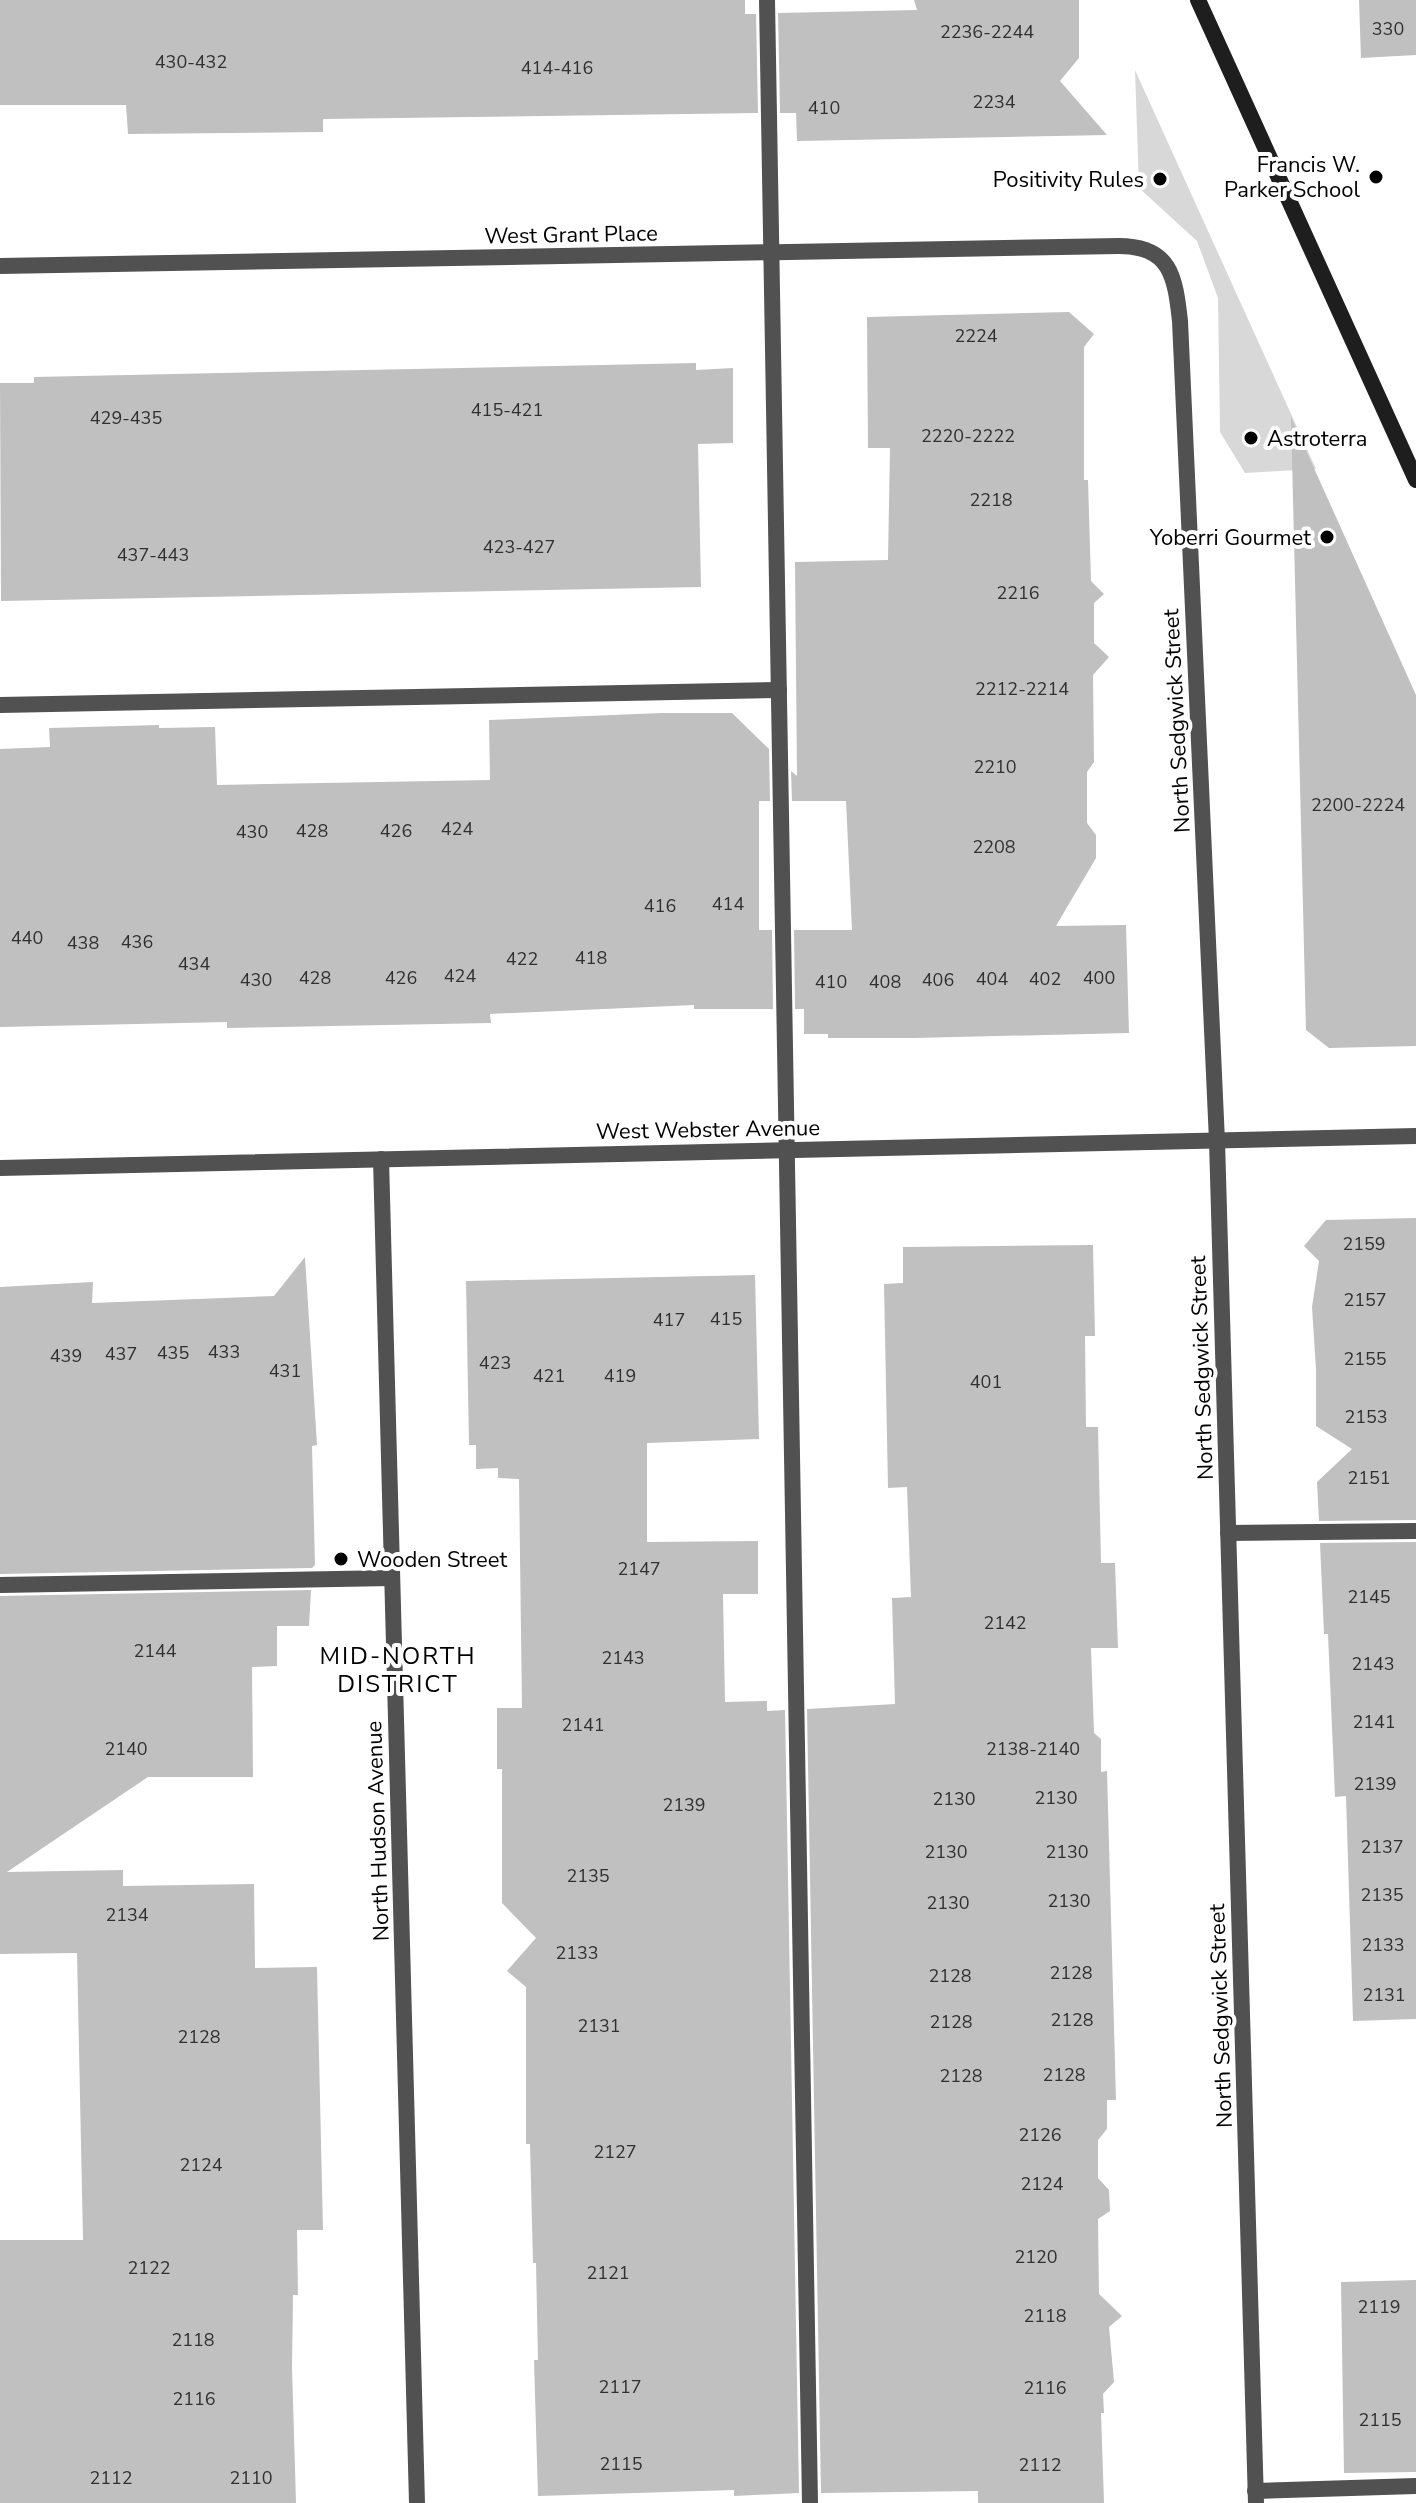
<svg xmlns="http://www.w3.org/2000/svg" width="1416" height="2503" viewBox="0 0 1416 2503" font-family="'Nunito Sans',sans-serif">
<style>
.green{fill:#d8d8d8}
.building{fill:#c0c0c0}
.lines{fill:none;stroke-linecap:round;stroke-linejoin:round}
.service{stroke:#515151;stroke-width:16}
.minor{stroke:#515151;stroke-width:16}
.tertiary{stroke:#515151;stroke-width:16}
.secondary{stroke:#1e1e1e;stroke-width:16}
.poi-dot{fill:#000;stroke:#fff;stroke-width:3}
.labels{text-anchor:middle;stroke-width:8;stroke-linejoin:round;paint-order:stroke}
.number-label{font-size:18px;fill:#303030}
.poi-label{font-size:22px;fill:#000;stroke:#fff;text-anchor:end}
.street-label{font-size:22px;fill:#000;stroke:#fff}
.neighbourhood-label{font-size:24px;letter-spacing:2px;fill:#000;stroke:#fff}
</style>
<rect width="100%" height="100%" fill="#fff"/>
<path class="green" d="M1135 70 1316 469 1245 473 1220 432 1218 298 1197 241 1139 188Z"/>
<g class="building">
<path d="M0 0H745V14H756L758 113 323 119V132L128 134 126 105H0Z"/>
<path d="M914 0H1079V58L1060 81 1107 135 797 141 796 113H780L778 13 917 10Z"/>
<path d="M1359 0H1416V55L1361 58Z"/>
<path d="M1069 312 1094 334 1084 347V480H1088L1091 581 1104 594 1094 603V643L1109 657 1093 675 1094 762 1087 772V823L1096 835V858L1056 926 1126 925 1129 1033 914 1038H828V1034H804V1009H795L794 930H852L846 801H792L791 771 797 776 795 562 888 560 890 448H868L867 317Z"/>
<path d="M696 363V370L733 368V443L698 444 701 587 1 601 0 383H34V377Z"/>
<path d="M1291 417 1416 695V1046L1329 1048 1306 1030Z"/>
<path d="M662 713H732L769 749 770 801H759V930H772L773 1009H694V1005L490 1014 491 1023 227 1028V1022L0 1027V749L50 747 49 728 159 725V728L215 727 217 785 490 780 489 720Z"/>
<path d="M1416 1218V1520L1319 1521 1317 1482 1352 1449 1316 1426V1370L1312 1307 1319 1261 1304 1246 1326 1220Z"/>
<path d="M1093 1245 1095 1336H1085L1086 1427H1098L1101 1563H1115L1118 1648H1091L1094 1733 1101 1739V1772L1107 1771 1116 2100H1107V2129L1098 2140V2178L1109 2190 1110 2211 1098 2219 1099 2294 1122 2316 1109 2327 1114 2382 1103 2394 1104 2413H1101L1104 2503H978V2491L821 2493 807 1709 895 1704 892 1598 911 1597 907 1487 888 1488 884 1284 903 1283V1247Z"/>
<path d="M305 1257 317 1445 312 1446 315 1565 312 1568 0 1574V1287L93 1282 92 1303 274 1296Z"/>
<path d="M755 1275 759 1439 647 1443V1542L758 1541V1594H723L725 1702 767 1701V1711L785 1710 799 2493 734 2496V2490L538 2496 534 2360H538L536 2263H533L530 2144H526V1987L507 1971 536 1938 502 1903V1769H497V1708H522L519 1479 498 1478V1468L476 1469V1445H469L466 1281Z"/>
<path d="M1416 1542V2019L1353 2021 1346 1796 1335 1797 1328 1634H1324L1320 1543Z"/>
<path d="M311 1590 309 1626H277V1666L252 1667 253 1777H148L7 1872 123 1870V1886L254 1884 255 1968 317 1967 323 2230H297L298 2295H293L292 2367 296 2503H0V2240H83L77 1953 0 1954V1596Z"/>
<path d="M1416 2280V2472L1344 2473 1341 2282Z"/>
</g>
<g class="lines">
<g class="service">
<path d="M767 0 810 2503"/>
<path d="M0 705 779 690"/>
<path d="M1228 1533 1416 1531"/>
<path d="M0 1585 392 1578"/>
<path d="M1255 2491 1416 2486"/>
</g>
<g class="minor">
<path d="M0 266 1119 246C1171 246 1175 277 1180 321L1217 1141"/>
<path d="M381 1159 417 2503"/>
</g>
<g class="tertiary">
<path d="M1217 1141 1256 2503"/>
<path d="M0 1168 1416 1136"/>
</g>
<path class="secondary" d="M1198 0 1416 480"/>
</g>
<g class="poi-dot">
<circle cx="1376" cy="177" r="8"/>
<circle cx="1160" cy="179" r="8"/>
<circle cx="1251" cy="438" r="8"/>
<circle cx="1327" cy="537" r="8"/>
<circle cx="341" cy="1559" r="8"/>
</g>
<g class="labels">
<g class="number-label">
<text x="1388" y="35">330</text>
<text x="987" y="38">2236-2244</text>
<text x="191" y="68">430-432</text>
<text x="557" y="74">414-416</text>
<text x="994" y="108">2234</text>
<text x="824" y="114">410</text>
<text x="976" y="342">2224</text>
<text x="507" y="416">415-421</text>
<text x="126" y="424">429-435</text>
<text x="968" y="442">2220-2222</text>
<text x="991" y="506">2218</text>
<text x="519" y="553">423-427</text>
<text x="153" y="561">437-443</text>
<text x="1018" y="599">2216</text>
<text x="1022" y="695">2212-2214</text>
<text x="995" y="773">2210</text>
<text x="1358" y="811">2200-2224</text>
<text x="457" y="835">424</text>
<text x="312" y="837">428</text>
<text x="396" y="837">426</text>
<text x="252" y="838">430</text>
<text x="994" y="853">2208</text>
<text x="728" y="910">414</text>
<text x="660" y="912">416</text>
<text x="27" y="944">440</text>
<text x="137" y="948">436</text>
<text x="83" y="949">438</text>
<text x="591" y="964">418</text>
<text x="522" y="965">422</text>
<text x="194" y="970">434</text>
<text x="460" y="982">424</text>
<text x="315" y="984">428</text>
<text x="401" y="984">426</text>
<text x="1099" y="984">400</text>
<text x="992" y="985">404</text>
<text x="1045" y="985">402</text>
<text x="256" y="986">430</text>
<text x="938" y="986">406</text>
<text x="831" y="988">410</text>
<text x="885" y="988">408</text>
<text x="1364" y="1250">2159</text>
<text x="1365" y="1306">2157</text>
<text x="726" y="1325">415</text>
<text x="669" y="1326">417</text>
<text x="224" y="1358">433</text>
<text x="173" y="1359">435</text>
<text x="121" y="1360">437</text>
<text x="66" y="1362">439</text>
<text x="1365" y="1365">2155</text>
<text x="495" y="1369">423</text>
<text x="285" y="1377">431</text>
<text x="549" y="1382">421</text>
<text x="620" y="1382">419</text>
<text x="986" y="1388">401</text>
<text x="1366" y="1423">2153</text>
<text x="1369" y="1484">2151</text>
<text x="639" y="1575">2147</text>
<text x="1369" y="1603">2145</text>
<text x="1005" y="1629">2142</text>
<text x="155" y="1657">2144</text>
<text x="623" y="1664">2143</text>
<text x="1373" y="1670">2143</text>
<text x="1374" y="1728">2141</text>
<text x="583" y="1731">2141</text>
<text x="126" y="1755">2140</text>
<text x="1033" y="1755">2138-2140</text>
<text x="1375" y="1790">2139</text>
<text x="1056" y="1804">2130</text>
<text x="954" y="1805">2130</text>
<text x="684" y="1811">2139</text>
<text x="1382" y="1853">2137</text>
<text x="946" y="1858">2130</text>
<text x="1067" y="1858">2130</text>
<text x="588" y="1882">2135</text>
<text x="1382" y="1901">2135</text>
<text x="1069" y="1907">2130</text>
<text x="948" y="1909">2130</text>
<text x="127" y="1921">2134</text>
<text x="1383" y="1951">2133</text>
<text x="577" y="1959">2133</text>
<text x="1071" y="1979">2128</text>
<text x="950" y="1982">2128</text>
<text x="1384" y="2001">2131</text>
<text x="1072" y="2026">2128</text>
<text x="951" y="2028">2128</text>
<text x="599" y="2032">2131</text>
<text x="199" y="2043">2128</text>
<text x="1064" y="2081">2128</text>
<text x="961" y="2082">2128</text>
<text x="1040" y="2141">2126</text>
<text x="615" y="2158">2127</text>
<text x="201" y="2171">2124</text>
<text x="1042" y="2190">2124</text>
<text x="1036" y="2263">2120</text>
<text x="149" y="2274">2122</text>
<text x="608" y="2279">2121</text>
<text x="1379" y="2313">2119</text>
<text x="1045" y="2322">2118</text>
<text x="193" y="2346">2118</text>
<text x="620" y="2393">2117</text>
<text x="1045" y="2394">2116</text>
<text x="194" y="2405">2116</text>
<text x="1380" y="2426">2115</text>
<text x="621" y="2470">2115</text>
<text x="1040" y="2471">2112</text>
<text x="111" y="2484">2112</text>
<text x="251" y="2484">2110</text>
</g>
<g class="poi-label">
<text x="1360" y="172">Francis W.<tspan x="1360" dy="25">Parker School</tspan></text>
<text x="1144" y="187">Positivity Rules</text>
<text x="1267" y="446" text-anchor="start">Astroterra</text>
<text x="1311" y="545">Yoberri Gourmet</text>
<text x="357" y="1567" text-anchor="start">Wooden Street</text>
</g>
<g class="street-label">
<text transform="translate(571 234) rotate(-1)" y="8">West Grant Place</text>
<text transform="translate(1176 721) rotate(-93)" y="8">North Sedgwick Street</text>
<text transform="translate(708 1129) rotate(-1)" y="8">West Webster Avenue</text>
<text transform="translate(1201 1368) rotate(-92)" y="8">North Sedgwick Street</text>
<text transform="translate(377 1831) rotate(-92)" y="8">North Hudson Avenue</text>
<text transform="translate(1220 2016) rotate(-92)" y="8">North Sedgwick Street</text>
</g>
<g class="neighbourhood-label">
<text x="398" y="1664">MID-NORTH<tspan x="398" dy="28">DISTRICT</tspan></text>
</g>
</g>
</svg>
